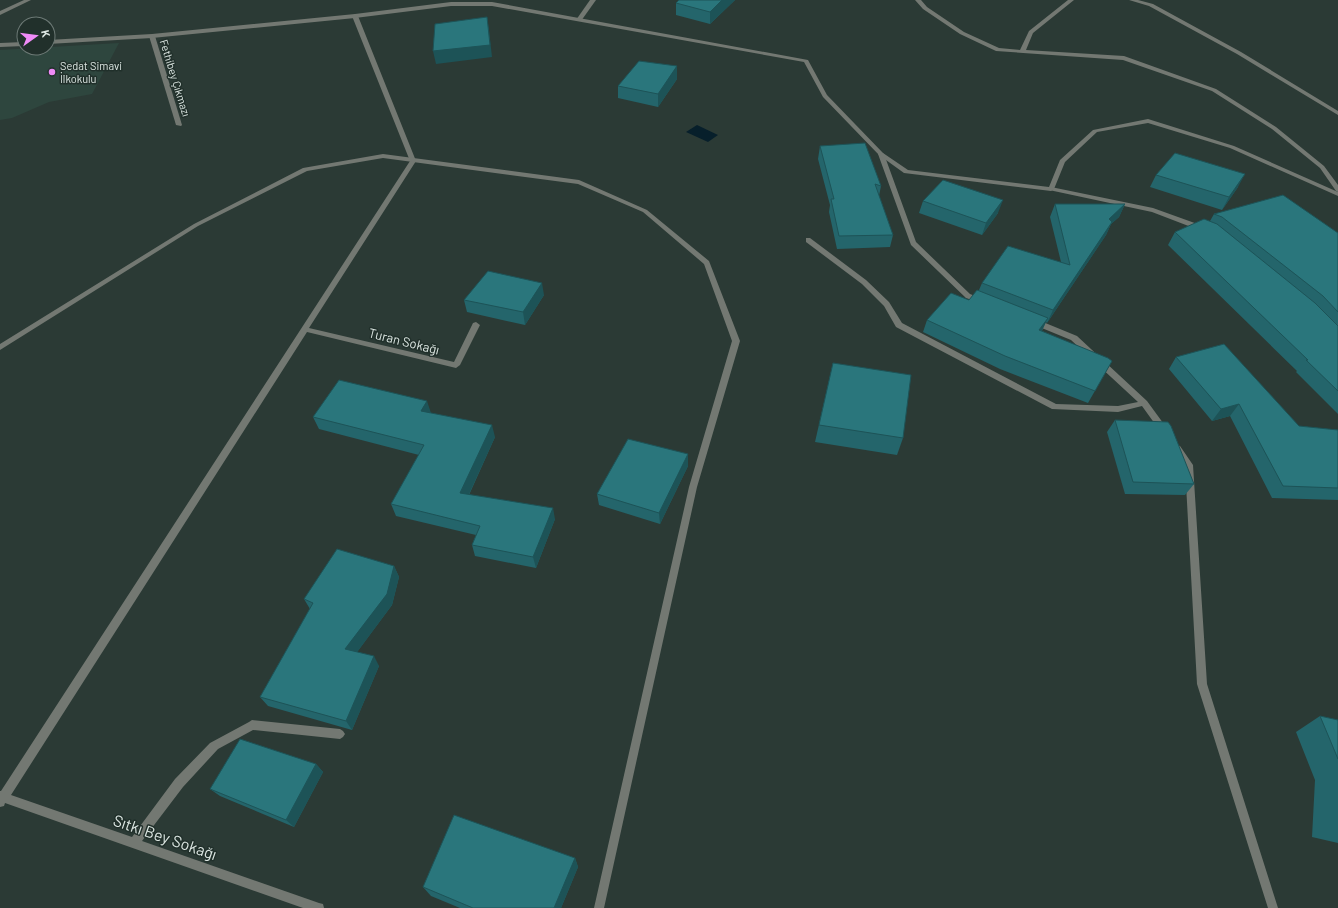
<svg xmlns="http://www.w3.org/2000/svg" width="1338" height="908" viewBox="0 0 1338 908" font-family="Barlow,sans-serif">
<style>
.built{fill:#2e463e}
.water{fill:#071f2b}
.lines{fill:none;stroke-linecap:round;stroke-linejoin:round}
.minor{fill:#737872;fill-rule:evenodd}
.tertiary{fill:#737872;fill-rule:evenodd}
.wall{fill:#24656b}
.shaded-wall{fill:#1d5357}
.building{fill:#2a767c;stroke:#1d5357}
.poi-dot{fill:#ef8bf7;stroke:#21302b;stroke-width:1.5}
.labels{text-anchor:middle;stroke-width:3;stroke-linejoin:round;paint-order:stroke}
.far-poi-label{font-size:11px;fill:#dde7e3;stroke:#21302b;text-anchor:start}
.far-street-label{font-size:11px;fill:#dde7e3;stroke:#21302b}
.street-label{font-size:13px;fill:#dde7e3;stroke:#21302b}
.near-street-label{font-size:16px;fill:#dde7e3;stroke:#21302b}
</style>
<rect width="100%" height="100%" fill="#2b3a35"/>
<path class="built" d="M119 43 92 94 49 102 12 118 0 120V50Z"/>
<path class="water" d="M697 125 718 135 708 142 686 132Z"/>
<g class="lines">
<g class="minor">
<path d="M590 0H596L581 21H577L576 20Z"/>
<path d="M915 0H921L927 7 964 32 999 48 1020 50 1029 31 1068 0H1074L1033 33 1026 50 1124 56 1216 89 1276 127 1324 166 1338 185V192L1336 191 1320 168 1272 129 1212 91 1123 60 996 51 960 34 923 9Z"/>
<path d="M1129 0H1138L1153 4 1241 52 1338 111V115L1237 54 1149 6Z"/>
<path d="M355 14 358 16 416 161 309 328 454 362 473 323 476 322 480 325 460 365 456 368 307 332 11 795 132 837 175 779 210 743 249 722 252 720 340 729 343 731 345 734 343 737 340 739 253 730 218 749 183 787 142 841 319 903 323 904 324 908H303L5 803 4 806 0 807V791H1L410 161 352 16Z"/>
<path d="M150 35 155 36 182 125 181 126 176 125 149 36Z"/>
<path d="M881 152 884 154 916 242 970 294 983 299 985 301 983 303H981L966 298 911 245 878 154Z"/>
<path d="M1051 187 1153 208 1203 226 1204 228 1203 230H1199L1152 212 1049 190V188Z"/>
<path d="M806 238H810L866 280 889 302 902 323 1056 404 1118 406 1138 402 1071 340 1032 324 1031 322 1032 320H1038L1077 336 1147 401 1166 427 1167 429 1166 431H1160L1142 406 1118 412 1052 409 896 327 884 306 862 284 806 242Z"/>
<path d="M1177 445 1180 446 1193 465 1207 684 1278 908H1268L1197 684 1185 466 1173 448 1174 446Z"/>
</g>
<g class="tertiary">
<path d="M24 0H31L0 15V11Z"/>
<path d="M451 2H492L808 60 827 95 883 153 908 170 1049 187 1060 160 1093 130 1148 119 1234 146 1338 192V196L1230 148 1148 123 1097 132 1065 162 1054 189 1051 191 904 173 879 155 823 97 804 62 492 6H451L355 18 152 38 48 44V40L152 34 355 14Z"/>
<path d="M24 42V46L0 47V43Z"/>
<path d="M383 154 579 180 647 210 709 261 740 341 697 487 604 908H594L689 487 732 341 704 264 643 212 578 184 383 158 307 171 198 226 0 350V344L194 224 303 168Z"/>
</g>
</g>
<g class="wall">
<path d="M679 0H735L710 24 676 15V3Z"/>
<path d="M677 79 658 107 618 98V86Z"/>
<path d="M820 146 881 186 879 196 893 235 890 247 837 249 829 212 830 205 818 159Z"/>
<path d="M1156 175 1238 187 1222 210 1150 187Z"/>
<path d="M923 201 998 213 982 235 919 213Z"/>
<path d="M1055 204H1125L1119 217 1111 224 1106 235 1047 323 1046 322 1042 331 1112 361 1088 403 1000 369 923 332 927 320 969 300 979 290 982 283 1061 262 1050 217Z"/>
<path d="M1214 214 1338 233V414L1296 372 1297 371 1168 245 1175 232 1210 221Z"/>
<path d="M544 295 525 325 467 312 464 300Z"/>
<path d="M1176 357 1299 426 1338 430V500L1272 498 1230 416 1212 421 1169 369Z"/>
<path d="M833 363 903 438 897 455 815 442Z"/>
<path d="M431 413 495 437 469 495 555 519 536 568 475 556 472 545 476 535 396 516 391 504 419 455 319 429 313 417Z"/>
<path d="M1115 420 1194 484 1185 495 1125 494 1107 432Z"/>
<path d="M688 454V466L660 524 599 505 597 494Z"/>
<path d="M394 566 399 577 392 605 357 652 379 666 352 730 268 706 260 697 310 609 304 599Z"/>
<path d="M1320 716 1338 720V843L1312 837 1315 780 1296 732Z"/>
<path d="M316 764 323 772 294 827 220 796 210 789Z"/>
<path d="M575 858 578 867 561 908H460L431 896 423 887Z"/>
</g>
<g class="shaded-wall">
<path d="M722 0H735L710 24V12Z"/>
<path d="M487 17 489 30 492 57 436 64 433 51Z"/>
<path d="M677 66V79L658 107V94Z"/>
<path d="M1245 174 1238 187 1222 210 1229 197Z"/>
<path d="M1003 200 998 213 982 235 986 223Z"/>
<path d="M1125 204 1119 217 1111 224 1106 235 1047 323 1053 310 1109 219Z"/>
<path d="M542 283 544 295 525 325 523 312Z"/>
<path d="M1048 318 1042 330 1034 343 1039 330Z"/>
<path d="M427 401 431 413 421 411Z"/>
<path d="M1239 404 1230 416 1212 421 1221 409Z"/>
<path d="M492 425 495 437 464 505 460 493Z"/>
<path d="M688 454V466L660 524 659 513Z"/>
<path d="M553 508 555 519 536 568 533 557Z"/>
<path d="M394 566 399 577 392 605 352 659 345 649Z"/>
<path d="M374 656 379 666 352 730 346 721Z"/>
<path d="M316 764 323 772 294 827 286 820Z"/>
<path d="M575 858 578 867 561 908H554Z"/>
</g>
<g class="building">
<path d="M679 0H722L710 12 676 3Z"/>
<path d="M487 17 490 45 433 51 435 24Z"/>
<path d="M639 61 677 66 658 94 618 86Z"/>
<path d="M865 143 881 186 875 184 893 235 839 236 831 199H834L820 146Z"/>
<path d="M1175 153 1245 174 1229 197 1156 175Z"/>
<path d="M943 180 1003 200 986 223 923 201Z"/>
<path d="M1283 195 1338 233V312L1323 296 1222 217 1214 214Z"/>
<path d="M1055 204H1125L1109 219 1112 222 1053 310 982 283 1008 246 1070 265Z"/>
<path d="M1204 219 1217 224 1315 303 1338 326V391L1306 360H1308L1175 232Z"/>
<path d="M488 271 542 283 523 312 464 300Z"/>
<path d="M977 290 1048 318 1039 330 1108 358 1112 361 1095 391 1005 356 927 320 951 293 969 300Z"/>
<path d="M1224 344 1299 426 1338 430V488L1283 486 1239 404 1221 409 1176 357Z"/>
<path d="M833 363 911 375 903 438 819 425Z"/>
<path d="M339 380 427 401 421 411 492 425 460 493 553 508 533 557 472 545 480 526 391 504 424 445 313 417Z"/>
<path d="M1115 420 1168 422 1171 426 1194 484 1133 482Z"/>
<path d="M628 439 688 454 659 513 597 494Z"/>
<path d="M337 549 394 566 387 594 345 649 374 656 346 721 260 697 313 603 304 599Z"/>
<path d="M1320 716 1338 720V759Z"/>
<path d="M240 739 316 764 286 820 210 789Z"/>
<path d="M454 815 575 858 554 908H473L423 887Z"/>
</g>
<circle class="poi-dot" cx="52" cy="72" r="4"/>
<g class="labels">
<g class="far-poi-label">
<text x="60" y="70">Sedat Simavi<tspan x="60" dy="13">İlkokulu</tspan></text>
</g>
<g class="far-street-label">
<text transform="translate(175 78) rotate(73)" y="4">Fethibey Çıkmazı</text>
</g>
<g class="street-label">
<text transform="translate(404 341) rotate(14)" y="5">Turan Sokağı</text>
</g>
<g class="near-street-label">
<text transform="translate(165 837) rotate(19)" y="6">Sıtkı Bey Sokağı</text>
</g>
</g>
<g transform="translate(36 36) rotate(76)"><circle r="19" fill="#21302b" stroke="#6c7975"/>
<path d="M0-3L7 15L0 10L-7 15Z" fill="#ef8bf7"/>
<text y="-6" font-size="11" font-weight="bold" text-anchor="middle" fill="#dde7e3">K</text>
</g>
</svg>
